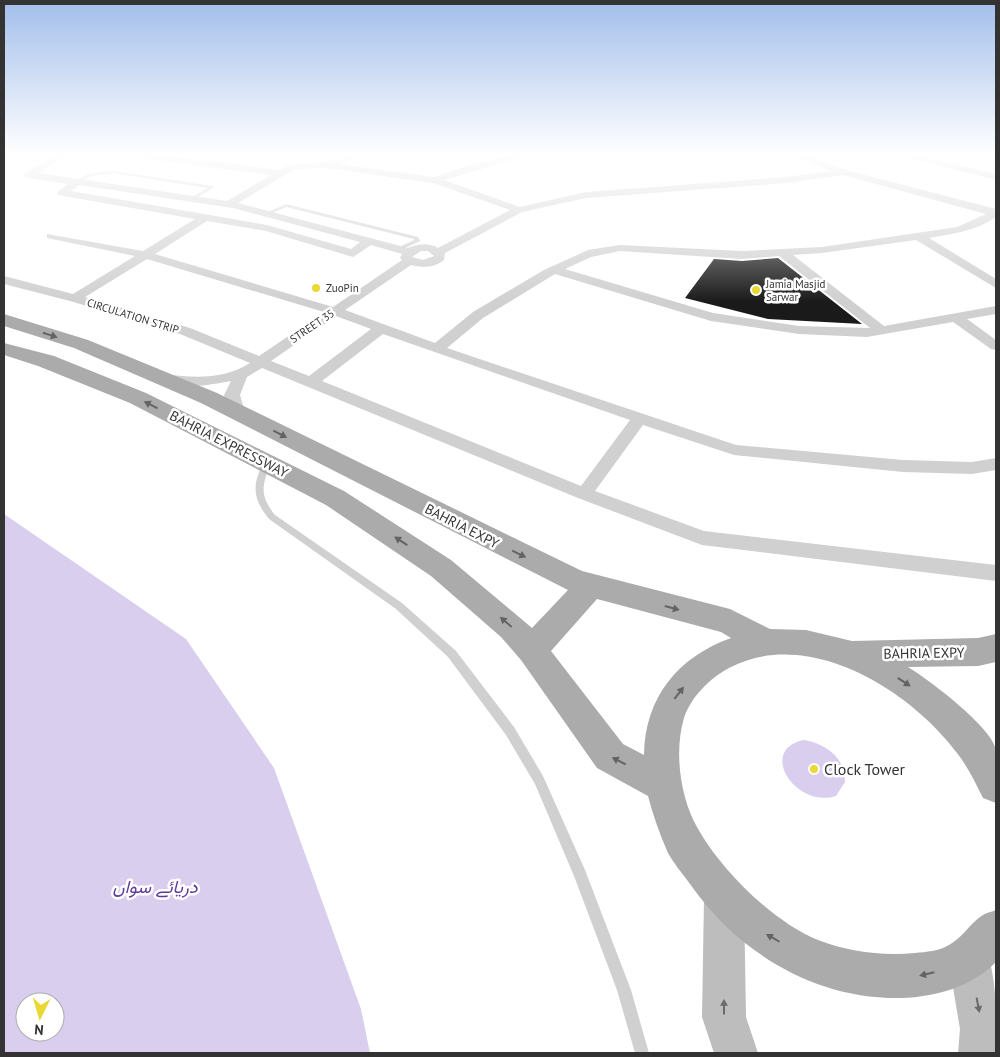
<svg xmlns="http://www.w3.org/2000/svg" width="1000" height="1057" viewBox="0 0 1000 1057" font-family="'PT Sans',Vazirmatn,sans-serif">
<style>
.water{fill:#daceef;fill-rule:evenodd}
.building{fill:#1a1a1a}
.lines{fill:none;stroke-linecap:round;stroke-linejoin:round}
.lane{fill:#d0d0d0;fill-rule:evenodd}
.street{fill:#d0d0d0;fill-rule:evenodd}
.secondary{fill:#bdbdbd;fill-rule:evenodd}
.primary{fill:#ababab;fill-rule:evenodd}
.oneway{fill:#636363}
.oneway2{fill:#6a6a6a}
.poi-dot{fill:#ead834;stroke:#fff;stroke-width:2}
.labels{text-anchor:middle;stroke-width:5;stroke-linejoin:round;paint-order:stroke}
.far-poi-label{font-size:11px;fill:#333;stroke:#fff;text-anchor:start}
.far-street-label{font-size:11px;fill:#333;stroke:#fff}
.street-label{font-size:14px;fill:#333;stroke:#fff}
.near-poi-label{font-size:16px;fill:#333;stroke:#fff;text-anchor:start}
.near-water-label{font-size:18px;font-style:italic;fill:#5e3c99;stroke:#fff}
</style>
<rect width="100%" height="100%" fill="#fff"/>
<g class="water">
<path d="M4 514 186 639 274 768 361 1009 370 1053H4ZM25 1002H55V1032H25Z"/>
<path d="M804 740C827 744 845 758 845 782L836 796C795 809 757 749 804 740Z"/>
</g>
<path class="building" d="M778 258 862 324 768 319 685 298 714 259 742 261Z"/>
<g class="lines">
<g class="lane">
<path d="M113 171 212 186 214 187 193 200 191 199V198L208 188 113 173 91 176 78 182 76 181 88 174Z"/>
<path d="M286 204 418 237 420 241 399 251 397 250V248L414 240V239L286 207 270 214 266 213Z"/>
<path d="M267 460 271 463C262 485 259 495 275 515L402 603 456 651 514 727 543 776 585 870 631 990 649 1053H635L617 990 574 876 535 784 506 735 448 657 396 609 269 519C252 498 252 485 264 461Z"/>
</g>
<g class="street">
<path d="M58 154H69L38 173 227 201 271 175 130 157 126 154H154L279 170C297 160 307 166 326 162 339 160 350 154 364 154L339 164 434 177 470 165 516 154H533L444 180 520 207 586 192 786 177 831 171 790 154H803L846 170 996 209V217C976 231 952 234 929 238L996 279V288L916 240 822 253 793 255 884 326 996 306V314L967 319 996 340V350L991 349 953 322 867 337 799 334 711 321 555 274 483 318 447 348 736 445 903 460 972 462 996 458V470L972 474 903 472 734 455 643 425 595 491 704 531 996 565V581L702 545 578 498 262 368 247 377 240 395 245 412 237 417 231 415 224 395 231 381C217 384 170 392 161 380 165 373 175 376 182 376 206 378 230 376 250 363L180 334 70 301 4 284V276L73 294 135 256 47 238V234L143 251 195 219 58 195V191L68 184 28 178 23 175ZM326 168 433 183 510 210 438 248C429 242 418 244 408 248L238 203 295 169ZM843 175 986 214 957 227 822 247 742 251 620 245 588 250 544 270 473 312 435 343 345 310 411 265C423 268 434 268 444 260L445 253 522 212 586 198 786 183ZM79 185 233 208 360 242 351 249 267 225 71 191ZM207 221 266 231 353 257 371 245 402 254 400 258 402 260 333 307 155 254ZM421 251H428L434 256 423 260 412 257ZM620 251 742 259 779 256 870 328 799 326 713 313 565 269 591 257ZM147 259 324 312 259 356 190 328 85 297ZM336 316 371 329 309 376 271 361ZM383 334 630 420 581 486 322 381Z"/>
<path d="M894 154H911L996 174V180Z"/>
</g>
<g class="secondary">
<path d="M724 878 738 884 744 898 746 1017 758 1053H714L702 1017 704 898 710 884Z"/>
<path d="M969 937 984 943C998 979 996 1015 996 1053H958L960 1029 948 958 954 943Z"/>
</g>
<path class="primary" d="M4 314 88 340 217 393 582 571 730 609 770 629 806 630 852 641 978 638 996 634V662L978 666 908 667C928 679 992 727 996 750 999 766 997 788 996 803L983 798C975 782 968 767 957 753 910 690 808 626 729 668 710 678 691 697 684 718 674 751 680 797 697 827 720 869 773 922 818 940 849 952 882 956 915 953 926 952 939 951 949 945 962 938 969 925 980 917 985 913 991 912 996 910V962C973 986 936 997 902 998 816 1000 738 953 690 884 683 874 674 864 668 853 660 835 653 815 648 796L597 768 521 660 501 637 431 576 326 505 130 403 38 366 4 355V343L54 356 146 393 344 491 451 560 532 628 568 590 201 403 74 348 4 326ZM597 599 721 632 731 638C678 657 645 697 644 755L623 744 551 651Z"/>
</g>
<defs><path id="oneway-solid" d="M-6-.8H1V-3.2L6.5 0L1 3.2V.8H-6Z" transform="scale(1.25)"/></defs>
<g class="oneway">
<use href="#oneway-solid" transform="translate(50 335) rotate(17)"/>
<use href="#oneway-solid" transform="translate(151 405) rotate(-153)"/>
<use href="#oneway-solid" transform="translate(280 434) rotate(27)"/>
<use href="#oneway-solid" transform="translate(401 541) rotate(-147)"/>
<use href="#oneway-solid" transform="translate(519 554) rotate(26)"/>
<use href="#oneway-solid" transform="translate(672 608) rotate(15)"/>
<use href="#oneway-solid" transform="translate(506 622) rotate(-139)"/>
<use href="#oneway-solid" transform="translate(904 682) rotate(33)"/>
<use href="#oneway-solid" transform="translate(679 693) rotate(-52)"/>
<use href="#oneway-solid" transform="translate(619 761) rotate(-153)"/>
<use href="#oneway-solid" transform="translate(773 938) rotate(-150)"/>
<use href="#oneway-solid" transform="translate(927 974) rotate(167)"/>
</g>
<g class="oneway2">
<use href="#oneway-solid" transform="translate(978 1005) rotate(79)"/>
<use href="#oneway-solid" transform="translate(724 1007) rotate(-90)"/>
</g>
<linearGradient id="sky" x2="0" y2="1"><stop stop-color="#a2beeb"/><stop offset="0.51" stop-color="#fff"/><stop offset="1" stop-color="#fff" stop-opacity="0"/></linearGradient>
<rect width="1000" height="302" fill="url(#sky)"/>
<g class="poi-dot">
<circle cx="316" cy="288" r="5"/>
<circle cx="756" cy="290" r="5"/>
<circle cx="814" cy="769" r="5"/>
</g>
<g class="labels">
<g class="far-poi-label">
<text x="766" y="288">Jamia Masjid<tspan x="766" dy="13">Sarwar</tspan></text>
<text x="326" y="292">ZuoPin</text>
</g>
<g class="far-street-label">
<text transform="translate(133 316) rotate(17)" y="4">CIRCULATION STRIP</text>
<text transform="translate(312 326) rotate(-34)" y="4">STREET 35</text>
</g>
<g class="street-label">
<text transform="translate(229 444) rotate(27)" y="5">BAHRIA EXPRESSWAY</text>
<text transform="translate(462 526) rotate(27)" y="5">BAHRIA EXPY</text>
<text transform="translate(924 653) rotate(-1)" y="5">BAHRIA EXPY</text>
</g>
<g class="near-poi-label">
<text x="824" y="775">Clock Tower</text>
</g>
<g class="near-water-label">
<text x="155" y="893">دریائے سواں</text>
</g>
</g>
<rect width="1000" height="1057" fill="none" stroke="#333333" stroke-width="10"/>
<g transform="translate(40 1017) rotate(185)"><circle r="24" fill="#ffffff" stroke="#adadad"/>
<path d="M0-4L9 19L0 12L-9 19Z" fill="#ead834"/>
<text y="-8" font-size="14" font-weight="bold" text-anchor="middle" fill="#333333">N</text>
</g>
</svg>
